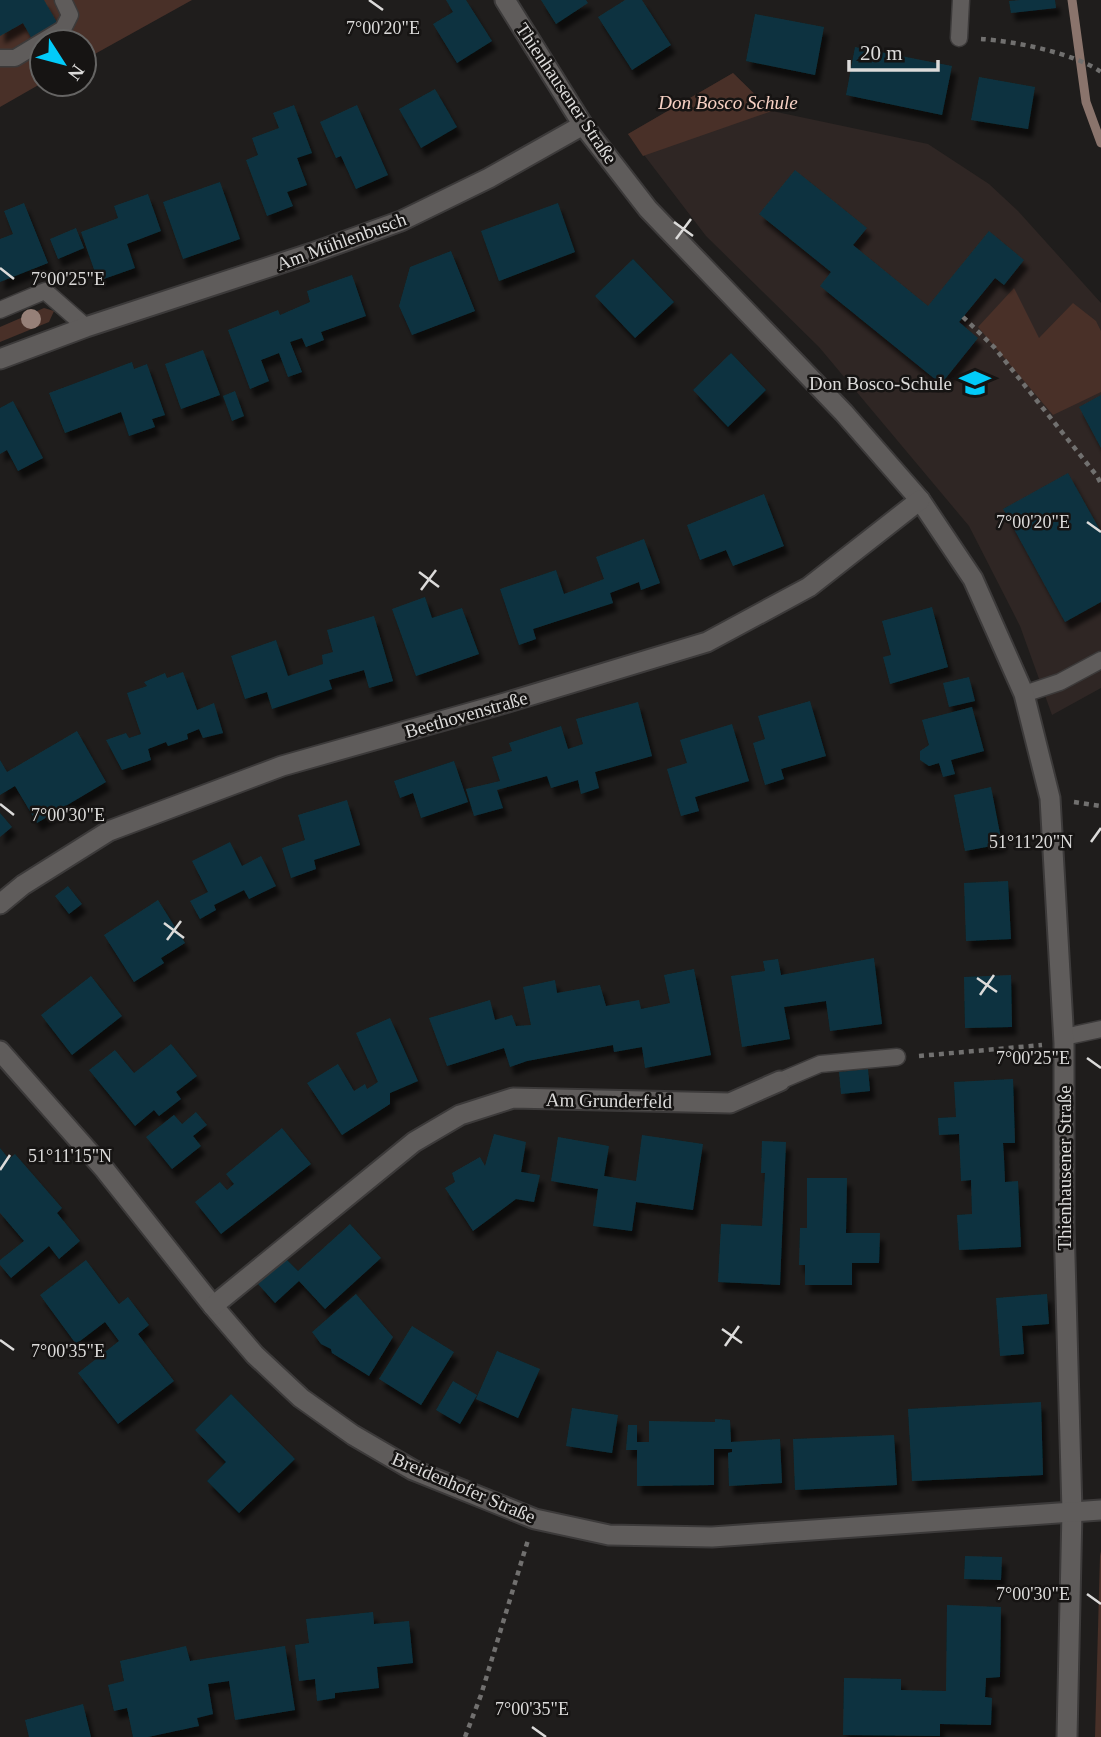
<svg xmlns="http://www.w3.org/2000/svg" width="1101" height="1737" viewBox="0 0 1101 1737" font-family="Georgia,serif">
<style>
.built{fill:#2f2624}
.green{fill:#493028}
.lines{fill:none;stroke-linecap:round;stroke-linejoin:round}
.stream{stroke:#8a746c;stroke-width:9}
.building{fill:#0d333f;filter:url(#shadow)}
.service-casing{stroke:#3c3a3a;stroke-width:19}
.minor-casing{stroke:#3c3a3a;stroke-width:23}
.path{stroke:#71706f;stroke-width:4.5;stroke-dasharray:5 5;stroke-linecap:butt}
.service{stroke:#5f5c5b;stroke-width:16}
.minor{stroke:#5f5c5b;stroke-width:19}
.tree{fill:#968078}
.ticks{fill:none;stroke:#dcdbda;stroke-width:2.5}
.labels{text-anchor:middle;stroke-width:5;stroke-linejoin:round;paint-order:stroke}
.street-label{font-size:19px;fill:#dcdbda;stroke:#161413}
.park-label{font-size:19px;font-style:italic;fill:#f7d1c4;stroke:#161413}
.poi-label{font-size:19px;fill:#dcdbda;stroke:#161413;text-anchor:end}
.ticks-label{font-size:18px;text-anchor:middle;fill:#dcdbda;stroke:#161413;stroke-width:5;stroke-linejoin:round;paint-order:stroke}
</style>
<defs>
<filter id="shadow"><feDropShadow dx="4.5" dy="8" stdDeviation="2" flood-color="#0009"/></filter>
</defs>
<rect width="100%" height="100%" fill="#1f1d1c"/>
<path class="built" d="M733 73 772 111 928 144 989 184 1018 211 1101 303V688L1052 715 1020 626 969 526 819 347 706 236 628 134Z"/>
<g class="green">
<path d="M0 0H192L84 60V42H42V83L0 107Z"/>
<path d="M733 73 772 111 643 156 628 134Z"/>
<path d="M1014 288 1039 338 1073 303 1096 321 1101 331V392L1053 415 978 327Z"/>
<path d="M44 308 54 311 49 322 0 342V327Z"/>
<path d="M1101 1551V1737H1095L1100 1556Z"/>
</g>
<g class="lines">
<path class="stream" d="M1072 0 1086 102 1101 143"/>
</g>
<g class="building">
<path d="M0 0H44L58 24 32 39 23 23 0 36Z"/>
<path d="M446 0H466L492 41 457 63 433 24 453 12Z"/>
<path d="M541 0H586L588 3 556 24Z"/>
<path d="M625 0H642L671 45 632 70 598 17Z"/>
<path d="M1020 0H1055L1056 8 1011 13 1009 1Z"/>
<path d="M755 14 824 27 815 75 746 61Z"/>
<path d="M855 47 952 66 942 115 846 95Z"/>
<path d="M979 77 1035 87 1028 129 971 120Z"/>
<path d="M435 89 457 127 421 148 399 109Z"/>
<path d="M294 105 312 153 297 158 307 185 287 192 293 206 267 216 246 160 258 155 252 138 279 128 273 113Z"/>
<path d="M357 105 388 175 356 189 341 156 336 158 320 122Z"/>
<path d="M795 170 867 228 853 245 928 306 989 231 1024 260 1004 285 995 278 959 322 978 338 941 384 820 286 831 272 759 214Z"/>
<path d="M220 182 240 239 183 259 163 202Z"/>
<path d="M148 194 161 231 127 244 135 268 98 281 81 232 118 218 114 206Z"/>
<path d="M24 203 48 263 0 282V239L13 234 4 211Z"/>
<path d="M558 203 575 252 499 281 481 231Z"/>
<path d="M76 228 84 248 58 259 50 239Z"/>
<path d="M451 251 475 311 412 335 399 306 410 267Z"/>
<path d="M633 259 674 302 635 338 595 296Z"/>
<path d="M352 275 366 316 321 332 324 340 306 347 302 338 290 342 302 372 288 377 279 353 261 360 269 381 250 389 228 330 278 310 280 315 310 302 307 291Z"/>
<path d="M203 350 220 395 181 409 165 364Z"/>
<path d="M731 353 766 390 728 427 693 390Z"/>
<path d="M132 362 134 369 147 364 165 415 152 419 155 427 129 436 121 412 65 433 49 393Z"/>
<path d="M235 391 244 416 232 421 223 396Z"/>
<path d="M1101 395V448L1079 407Z"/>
<path d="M13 401 43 458 18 471 7 450 0 454V408Z"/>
<path d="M1068 473 1101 532V602L1065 622 1003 509Z"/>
<path d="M764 494 784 546 733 566 726 550 700 560 687 525Z"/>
<path d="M644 539 660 583 641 590 639 582 610 593 613 603 533 629 536 639 519 645 500 589 556 570 564 594 604 579 596 557Z"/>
<path d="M425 597 432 618 462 608 479 654 416 676 392 609Z"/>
<path d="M932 607 948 667 890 684 883 657 891 655 882 621Z"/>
<path d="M374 616 393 681 369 688 364 670 329 680 332 689 272 709 267 692 245 699 231 656 276 640 288 676 323 664 322 655 333 652 327 630Z"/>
<path d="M183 672 197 710 214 703 223 733 203 738 199 729 187 734 188 739 168 746 166 742 148 749 151 760 122 770 106 740 126 733 129 738 141 734 127 693 147 686 144 682 165 673 167 678Z"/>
<path d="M969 677 975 701 949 707 943 683Z"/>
<path d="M810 701 826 756 781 769 784 779 765 785 753 743 765 739 758 716Z"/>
<path d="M638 702 652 756 595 772 599 788 581 794 578 780 551 788 547 776 497 790 503 808 474 816 466 789 500 781 492 757 512 751 509 743 561 726 568 749 583 744 576 719Z"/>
<path d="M972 707 984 751 951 760 955 774 943 777 939 763 929 766 920 760V751L929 745 922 720Z"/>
<path d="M732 724 749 781 695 797 699 811 681 816 667 769 687 763 680 740Z"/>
<path d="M77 731 106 782 37 823 15 786 0 795V760L7 772Z"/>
<path d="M454 761 468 802 421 818 413 793 400 798 394 781Z"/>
<path d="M991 787 1002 844 965 851 954 795Z"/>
<path d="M347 800 360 845 314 860 316 869 291 878 282 848 305 840 298 815Z"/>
<path d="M0 813 12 827 0 837Z"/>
<path d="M230 842 242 866 261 856 276 886 249 899 244 890 214 905 216 910 200 919 190 901 208 892 192 861Z"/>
<path d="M1008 881 1011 939 966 941 964 883Z"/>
<path d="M68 886 82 904 69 914 55 896Z"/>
<path d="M158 900 185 943 161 958 164 963 134 982 104 935Z"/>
<path d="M874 958 882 1024 830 1031 826 1001 784 1007 790 1039 742 1047 731 976 765 971 763 961 778 959 781 975Z"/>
<path d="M694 969 711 1055 645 1068 642 1047 614 1052 613 1045 527 1061 510 1067 504 1048 447 1066 429 1018 490 1000 495 1020 512 1015 516 1026 531 1025 523 987 555 980 557 993 600 985 606 1006 639 1000 641 1009 670 1003 664 975Z"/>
<path d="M1011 975 1012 1027 965 1028 964 977Z"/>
<path d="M91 976 122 1016 72 1055 41 1015Z"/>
<path d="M390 1018 418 1081 390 1093V1104L342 1135 307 1083 338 1064 354 1091 365 1084 367 1089 378 1082 356 1033Z"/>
<path d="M171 1044 197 1076 176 1092 181 1099 159 1116 154 1110 135 1126 89 1070 115 1050 134 1073Z"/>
<path d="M868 1069 870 1091 841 1094 839 1072Z"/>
<path d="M1013 1079 1015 1143H1003L1004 1158 1005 1182 1018 1181 1021 1247 959 1250 957 1215 972 1214 971 1180 961 1181 959 1134 939 1135 938 1118 956 1117 954 1082Z"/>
<path d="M196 1112 207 1125 193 1136 201 1146 172 1169 146 1137 174 1115 182 1124Z"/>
<path d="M282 1128 311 1164 221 1234 195 1202 220 1182 227 1190 234 1184 226 1174Z"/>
<path d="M494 1134 526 1142 521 1172 540 1175 534 1202 516 1199 473 1231 445 1188 455 1182 452 1173 480 1157 485 1166Z"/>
<path d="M642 1135 703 1144 693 1210 636 1202 632 1231 593 1226 598 1189 551 1181 558 1137 609 1146 604 1176 636 1181Z"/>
<path d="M762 1141 786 1142 780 1285 718 1282 721 1224 762 1226 765 1173H761Z"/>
<path d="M0 1148 9 1159 15 1154 62 1208 57 1213 80 1241 59 1259 49 1246 11 1278 0 1265V1260L24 1241 0 1213Z"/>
<path d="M807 1178H847L846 1233H880L879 1263H852V1285H805V1265H799L800 1228H807Z"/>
<path d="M350 1224 381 1258 325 1309 299 1281 275 1303 258 1284 286 1259 298 1271Z"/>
<path d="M86 1260 119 1304 128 1297 149 1325 138 1334 174 1381 118 1424 78 1373 119 1341 105 1322 76 1344 40 1295Z"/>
<path d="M356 1294 393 1337 369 1376 332 1353 331 1349 321 1344 312 1332Z"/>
<path d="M1047 1294 1049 1324 1022 1326 1024 1354 1000 1356 996 1298Z"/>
<path d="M412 1326 454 1352 421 1405 379 1379Z"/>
<path d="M497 1351 540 1369 518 1418 476 1399Z"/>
<path d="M453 1381 477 1395 460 1424 436 1410Z"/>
<path d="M231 1394 295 1459 239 1513 207 1481 226 1462 195 1430Z"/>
<path d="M1041 1402 1043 1475 912 1481 908 1409Z"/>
<path d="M572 1408 618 1415 612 1453 566 1446Z"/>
<path d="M715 1419 730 1420 731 1442 780 1439 782 1483 729 1486 728 1453 732 1452V1449H714V1485L637 1486V1450H626L628 1425H637V1442H649V1421L715 1422Z"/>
<path d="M894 1435 897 1485 795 1490 793 1439Z"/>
<path d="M965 1556 1002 1557 1001 1580 964 1579Z"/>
<path d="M947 1605 1001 1607 1000 1677 986 1678 985 1697 992 1698 991 1725 940 1724V1736L843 1735 844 1678 901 1679V1690L946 1691Z"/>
<path d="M373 1612 374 1624 409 1621 413 1663 377 1667 379 1688 335 1693V1698L317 1701 315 1679 299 1681 295 1645 309 1643 306 1619Z"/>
<path d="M186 1646 190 1661 285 1646 295 1710 235 1720 229 1681 208 1684 213 1714 197 1718 199 1726 148 1737H133L127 1708 114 1711 108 1685 124 1681 120 1661Z"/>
<path d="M83 1704 91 1737H29L25 1720Z"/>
</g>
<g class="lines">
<g class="service-casing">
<g id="service">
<path d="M959 38 961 0"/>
<path d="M0 58H15L63 29 70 15 63 0"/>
<path d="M0 310 45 291 86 327"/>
<path d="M1024 694 1060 682 1101 660"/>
<path d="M1064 1037 1101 1029"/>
<path d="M780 1081 820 1064 897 1057"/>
</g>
</g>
<g class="minor-casing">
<g id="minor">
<path d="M505 0 583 125 648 209 844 413 920 500 973 579 1024 694 1050 798 1064 1043V1222L1072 1511 1067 1737"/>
<path d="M0 359 86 327 312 253 401 221 489 178 583 125"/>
<path d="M0 904 23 885 109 831 282 766 505 703 707 642 809 587 920 500"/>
<path d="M0 1051 105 1170 213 1306 255 1355 301 1398 353 1435 413 1470 535 1519 609 1535 712 1537 1101 1510"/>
<path d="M213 1306 414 1142 460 1115 513 1098 730 1103 780 1081"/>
</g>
</g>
<g class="path">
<path d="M981 39C1014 41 1074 53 1101 72"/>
<path d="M963 317 994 347 1097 476 1101 484"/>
<path d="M1074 802 1101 806"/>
<path d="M919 1056 1042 1045"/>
<path d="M465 1737 481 1695 528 1540"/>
</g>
<use href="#service" class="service"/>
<use href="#minor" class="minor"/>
</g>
<circle class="tree" cx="31" cy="319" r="10"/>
<path class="ticks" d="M369 0 383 10M674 222 693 236M676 239 691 219M0 268 14 279M1087 522 1101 532M419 572 439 587M421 590 436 570M0 804 14 815M1091 842 1101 828M164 923 184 938M167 940 181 921M977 978 997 992M980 995 994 975M1087 1058 1101 1068M0 1170 10 1155M722 1329 742 1343M0 1340 14 1350M725 1346 739 1326M1087 1594 1101 1604M532 1727 546 1737"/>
<defs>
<g id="school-bare" transform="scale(2.415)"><path d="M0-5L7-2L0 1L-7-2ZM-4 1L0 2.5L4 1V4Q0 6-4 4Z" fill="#02cbf9" stroke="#161413" stroke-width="2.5" paint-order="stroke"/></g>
</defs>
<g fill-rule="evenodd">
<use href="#school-bare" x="975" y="383"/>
</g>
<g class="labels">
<g class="street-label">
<text transform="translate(567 93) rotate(56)" y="7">Thienhausener Straße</text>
<text transform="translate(341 241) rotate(-20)" y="7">Am Mühlenbusch</text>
<text transform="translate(466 714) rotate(-16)" y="7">Beethovenstraße</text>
<text transform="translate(609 1100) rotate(1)" y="7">Am Grunderfeld</text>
<text transform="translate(1064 1168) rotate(-90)" y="7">Thienhausener Straße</text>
<text transform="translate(464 1487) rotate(23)" y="7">Breidenhofer Straße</text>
</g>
<g class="park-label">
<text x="728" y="109">Don Bosco Schule</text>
</g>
<g class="poi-label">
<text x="952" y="390">Don Bosco-Schule</text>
</g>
</g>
<g class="ticks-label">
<text x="383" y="34">7°00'20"E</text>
<text x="68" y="285">7°00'25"E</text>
<text x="1033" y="528">7°00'20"E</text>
<text x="68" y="821">7°00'30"E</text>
<text x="1031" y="848">51°11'20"N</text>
<text x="1033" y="1064">7°00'25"E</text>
<text x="70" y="1162">51°11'15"N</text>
<text x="68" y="1357">7°00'35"E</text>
<text x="1033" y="1600">7°00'30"E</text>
<text x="532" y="1715">7°00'35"E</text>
</g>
<g transform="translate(63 63) rotate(126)"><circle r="33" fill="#161413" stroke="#656463" stroke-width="2"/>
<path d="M0-5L12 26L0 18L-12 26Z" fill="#02cbf9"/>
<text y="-10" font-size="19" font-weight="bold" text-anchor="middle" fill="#dcdbda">N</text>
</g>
<path d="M849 60v10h89v-10" fill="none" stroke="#dcdbda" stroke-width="3.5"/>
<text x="860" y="60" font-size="21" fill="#dcdbda" stroke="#161413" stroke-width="5" paint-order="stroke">20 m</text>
</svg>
